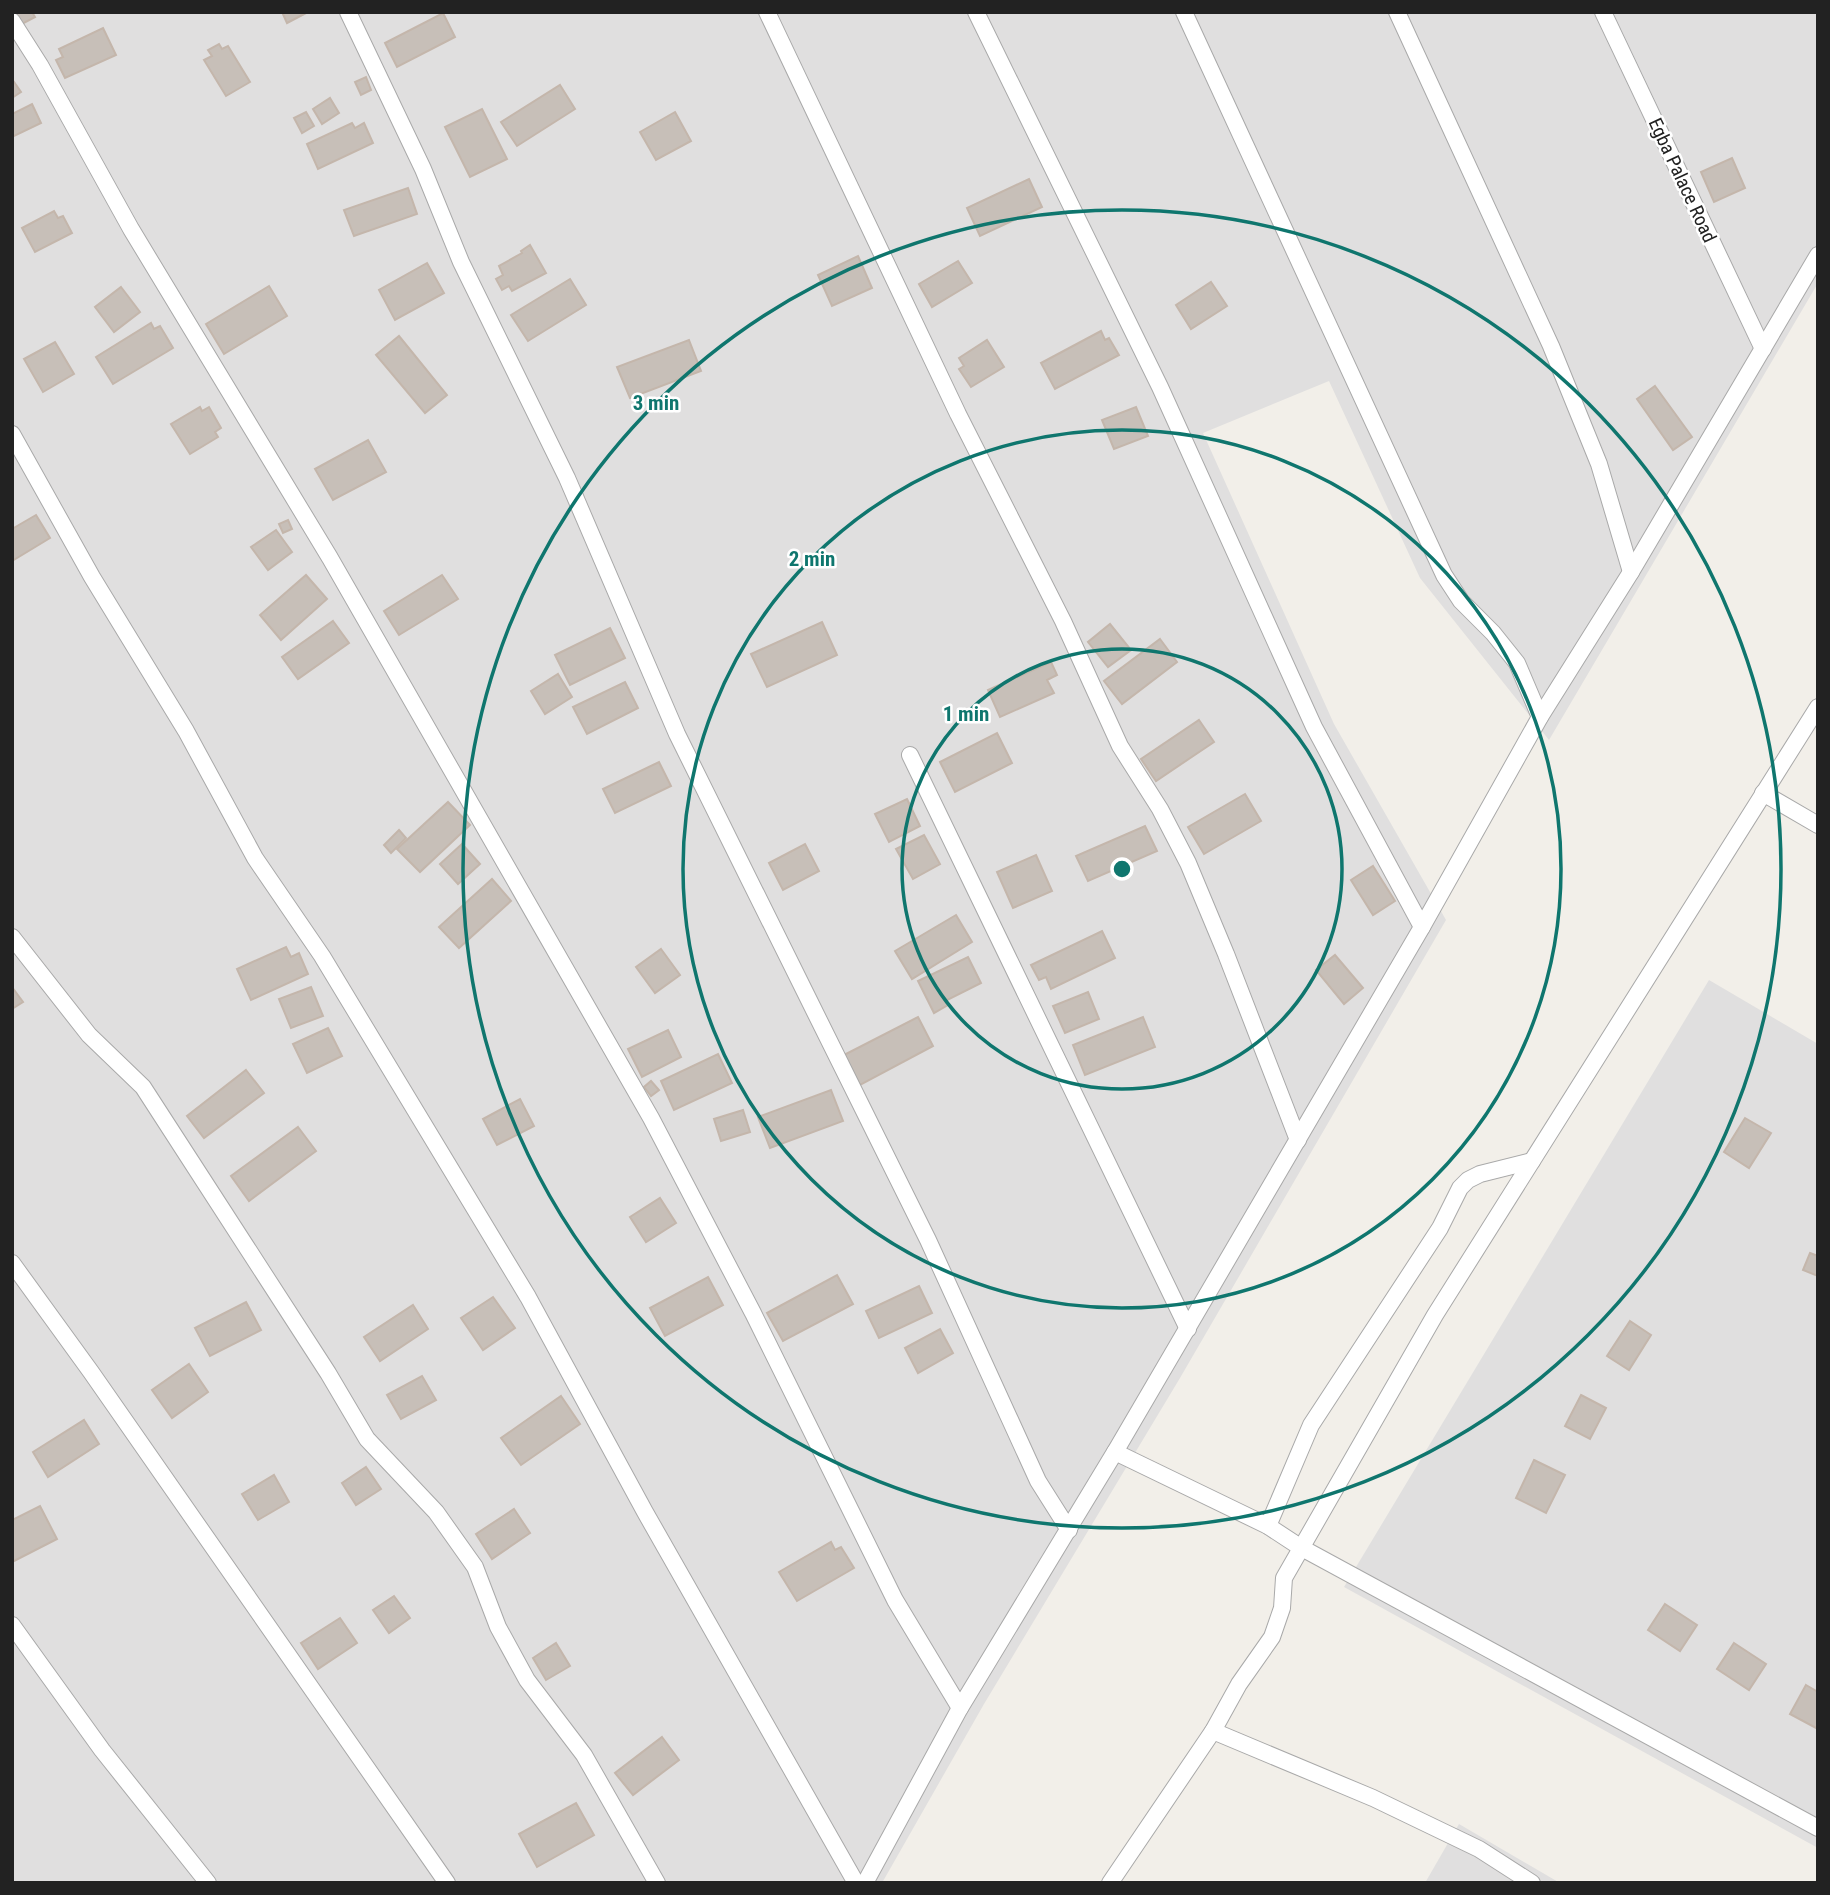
<svg xmlns="http://www.w3.org/2000/svg" width="1830" height="1895" viewBox="0 0 1830 1895" font-family="'Roboto Condensed',sans-serif">
<style>
.residential{fill:#e0dfdf}
.building{fill:#c7bfb8;stroke:#c4b6ab;stroke-width:2}
.lines{fill:none;stroke-linecap:round;stroke-linejoin:round}
.street-casing{stroke:#a9a9a9;stroke-width:18}
.street{stroke:#fff;stroke-width:16}
.ring{fill:none;stroke:#0f766e;stroke-width:3.5}
.labels{text-anchor:middle;stroke-width:5;stroke-linejoin:round;paint-order:stroke}
.street-label{font-size:19px;fill:#222;stroke:#fff}
.centre{fill:#0f766e;stroke:#fff;stroke-width:3.5}
.ring-label{font-size:21px;text-anchor:middle;font-weight:bold;fill:#0f766e;stroke:#fff;stroke-width:5;stroke-linejoin:round;paint-order:stroke}
</style>
<rect width="100%" height="100%" fill="#f2efe9"/>
<g class="residential">
<path d="M12 12H1818V283L1549 740 1420 578 1329 381 1203 433 1334 724 1446 920 1180 1378 984 1704 882 1883H12Z"/>
<path d="M1709 980 1818 1044V1848L1344 1587Z"/>
<path d="M1459 1824 1560 1883H1425Z"/>
</g>
<g class="building">
<path d="M15 12H32L35 17 22 24Z"/>
<path d="M282 12H308L287 23Z"/>
<path d="M443 13 455 37 397 67 385 43Z"/>
<path d="M103 28 116 55 65 78 56 60 63 57 59 49Z"/>
<path d="M219 44 222 49 228 46 250 82 226 96 204 60 212 56 208 50Z"/>
<path d="M366 77 371 90 361 95 355 82Z"/>
<path d="M12 79 21 92 12 98Z"/>
<path d="M560 85 575 109 517 146 501 122Z"/>
<path d="M330 98 339 113 322 124 313 109Z"/>
<path d="M32 104 41 123 12 137V114Z"/>
<path d="M482 109 507 159 470 177 445 127Z"/>
<path d="M306 112 314 126 302 133 294 118Z"/>
<path d="M675 112 691 141 656 160 640 132Z"/>
<path d="M352 123 355 128 364 123 373 143 318 169 307 144Z"/>
<path d="M1732 158 1745 188 1714 202 1701 172Z"/>
<path d="M1029 179 1042 207 980 236 967 208Z"/>
<path d="M408 188 417 214 354 236 344 210Z"/>
<path d="M54 211 58 218 63 216 72 233 35 252 22 228Z"/>
<path d="M530 245 546 273 512 291 509 286 502 290 496 279 503 275 499 266 522 253 521 251Z"/>
<path d="M858 256 872 288 832 306 818 275Z"/>
<path d="M958 261 972 283 932 307 919 284Z"/>
<path d="M427 263 444 293 395 320 379 290Z"/>
<path d="M570 279 586 305 528 341 511 315Z"/>
<path d="M1211 282 1227 306 1191 329 1176 305Z"/>
<path d="M269 286 287 316 224 354 206 324Z"/>
<path d="M121 287 140 312 114 332 95 307Z"/>
<path d="M151 323 154 329 160 326 173 348 113 384 96 357Z"/>
<path d="M1101 331 1105 340 1109 338 1119 355 1055 389 1041 363Z"/>
<path d="M399 336 447 395 425 413 376 355Z"/>
<path d="M689 340 701 371 630 398 617 367Z"/>
<path d="M987 340 1004 367 971 387 959 369 964 366 959 358Z"/>
<path d="M55 342 74 374 43 392 24 359Z"/>
<path d="M1655 386 1692 437 1673 450 1637 399Z"/>
<path d="M200 407 202 411 209 407 221 428 215 432 218 437 190 454 171 424Z"/>
<path d="M1136 407 1148 436 1114 449 1102 420Z"/>
<path d="M368 440 386 472 333 500 315 469Z"/>
<path d="M36 515 50 538 12 561V529Z"/>
<path d="M288 520 292 529 283 533 279 524Z"/>
<path d="M276 530 292 552 268 570 251 547Z"/>
<path d="M306 575 327 599 281 640 260 615Z"/>
<path d="M442 575 458 599 399 635 384 611Z"/>
<path d="M333 621 349 643 298 679 282 657Z"/>
<path d="M822 622 837 655 767 687 751 654Z"/>
<path d="M1110 624 1131 650 1108 667 1088 642Z"/>
<path d="M610 628 625 658 570 685 555 655Z"/>
<path d="M1160 639 1177 662 1122 704 1104 681Z"/>
<path d="M1051 662 1057 675 1047 680 1054 693 1000 717 988 690Z"/>
<path d="M558 674 572 697 545 714 531 691Z"/>
<path d="M625 682 638 708 587 734 573 707Z"/>
<path d="M1199 720 1214 742 1156 781 1141 759Z"/>
<path d="M997 733 1012 763 955 792 940 762Z"/>
<path d="M659 762 671 786 615 813 603 789Z"/>
<path d="M1245 794 1261 821 1204 854 1188 827Z"/>
<path d="M907 799 920 826 889 842 875 814Z"/>
<path d="M448 802 470 825 420 872 397 849Z"/>
<path d="M1145 826 1157 851 1088 881 1076 856Z"/>
<path d="M399 830 406 838 391 853 384 845Z"/>
<path d="M924 835 940 864 913 879 896 849Z"/>
<path d="M462 844 480 864 458 884 440 864Z"/>
<path d="M805 844 819 871 783 890 769 863Z"/>
<path d="M1036 855 1052 891 1013 908 997 872Z"/>
<path d="M1373 866 1395 901 1373 915 1351 880Z"/>
<path d="M492 879 511 901 459 948 439 927Z"/>
<path d="M956 915 972 942 912 979 895 951Z"/>
<path d="M1102 931 1115 958 1051 989 1046 977 1039 980 1031 965Z"/>
<path d="M286 947 291 957 299 953 308 974 251 1000 237 969Z"/>
<path d="M661 949 680 975 655 993 636 967Z"/>
<path d="M1335 955 1363 988 1344 1004 1316 970Z"/>
<path d="M968 957 981 983 945 1001 948 1005 934 1013 918 981Z"/>
<path d="M12 987 23 1002 12 1009Z"/>
<path d="M311 987 323 1016 291 1028 279 999Z"/>
<path d="M1088 992 1099 1019 1065 1033 1053 1006Z"/>
<path d="M918 1017 933 1046 860 1085 844 1055Z"/>
<path d="M1143 1017 1155 1047 1085 1075 1073 1045Z"/>
<path d="M328 1028 342 1056 307 1073 293 1044Z"/>
<path d="M668 1030 681 1057 642 1077 628 1049Z"/>
<path d="M718 1054 732 1083 674 1110 661 1081Z"/>
<path d="M246 1070 264 1093 204 1138 187 1116Z"/>
<path d="M651 1081 659 1090 651 1096 644 1087Z"/>
<path d="M831 1090 843 1121 770 1148 758 1117Z"/>
<path d="M520 1099 534 1126 497 1145 483 1119Z"/>
<path d="M743 1110 750 1132 721 1141 714 1119Z"/>
<path d="M1745 1118 1771 1133 1749 1168 1724 1152Z"/>
<path d="M298 1127 316 1151 249 1201 231 1176Z"/>
<path d="M660 1198 676 1223 646 1242 630 1217Z"/>
<path d="M1810 1253 1818 1256V1276L1803 1270Z"/>
<path d="M837 1275 853 1304 783 1341 767 1313Z"/>
<path d="M708 1277 723 1305 665 1336 650 1308Z"/>
<path d="M919 1286 932 1313 879 1338 866 1311Z"/>
<path d="M493 1297 515 1328 483 1350 461 1318Z"/>
<path d="M246 1302 261 1330 210 1356 195 1328Z"/>
<path d="M413 1305 428 1329 380 1361 364 1337Z"/>
<path d="M1630 1321 1651 1335 1629 1370 1607 1356Z"/>
<path d="M940 1329 953 1353 918 1373 905 1348Z"/>
<path d="M189 1364 208 1392 172 1418 152 1390Z"/>
<path d="M422 1376 436 1400 401 1419 387 1395Z"/>
<path d="M1581 1395 1606 1408 1590 1439 1565 1426Z"/>
<path d="M561 1396 580 1424 521 1465 501 1438Z"/>
<path d="M84 1420 99 1444 48 1477 33 1452Z"/>
<path d="M1534 1460 1565 1475 1546 1513 1516 1498Z"/>
<path d="M366 1467 381 1489 356 1505 342 1483Z"/>
<path d="M274 1475 289 1502 258 1520 242 1494Z"/>
<path d="M40 1506 57 1539 12 1562V1520Z"/>
<path d="M514 1509 530 1533 492 1559 476 1534Z"/>
<path d="M831 1542 835 1550 841 1547 854 1568 797 1601 779 1572Z"/>
<path d="M394 1596 410 1618 389 1633 373 1610Z"/>
<path d="M1665 1604 1697 1625 1680 1651 1648 1630Z"/>
<path d="M340 1618 357 1643 318 1669 301 1643Z"/>
<path d="M556 1643 570 1666 546 1680 533 1658Z"/>
<path d="M1734 1643 1766 1664 1749 1690 1717 1669Z"/>
<path d="M1806 1685 1818 1692V1729L1790 1714Z"/>
<path d="M662 1737 679 1760 633 1795 615 1773Z"/>
<path d="M576 1803 594 1835 537 1867 519 1834Z"/>
</g>
<g class="lines">
<g class="street-casing">
<g id="street">
<path d="M348 12 423 169 461 262 567 478 677 734 928 1240 1038 1481 1069 1530"/>
<path d="M767 12 958 414 1063 621 1120 746 1160 809 1188 863 1226 954 1298 1140"/>
<path d="M976 12 1160 387 1314 727 1422 927"/>
<path d="M1184 12 1444 575 1461 601 1493 633 1517 663 1540 717"/>
<path d="M1397 12 1551 346 1599 464 1631 572"/>
<path d="M1603 12 1763 349"/>
<path d="M12 21 40 65 131 229 330 558 651 1118 753 1313 895 1600 960 1708"/>
<path d="M12 434 92 577 186 731 255 858 322 956 528 1297 645 1512 856 1883"/>
<path d="M910 755 1188 1329"/>
<path d="M1763 793 1818 825"/>
<path d="M12 937 89 1035 143 1087 328 1373 367 1439 436 1512 475 1567 498 1627 527 1680 584 1755 657 1883"/>
<path d="M12 1263 91 1372 447 1883"/>
<path d="M1115 1452 1422 927 1540 717 1631 572 1818 255"/>
<path d="M1268 1526 1311 1425 1440 1228 1460 1188 1468 1180 1480 1174 1532 1161"/>
<path d="M12 1625 102 1750 208 1883"/>
<path d="M1213 1731 1373 1798 1479 1849 1532 1883"/>
<path d="M865 1883 960 1708 1115 1452 1268 1526 1300 1547 1818 1828"/>
<path d="M1110 1883 1213 1731 1239 1684 1272 1637 1282 1608 1284 1578 1435 1315 1818 707"/>
</g>
</g>
<use href="#street" class="street"/>
</g>
<g class="ring">
<circle cx="1122" cy="869" r="220"/>
<circle cx="1122" cy="869" r="439"/>
<circle cx="1122" cy="869" r="659"/>
</g>
<g class="labels">
<g class="street-label">
<text transform="translate(1683 180) rotate(65)" y="7">Egba Palace Road</text>
</g>
</g>
<circle cx="1122" cy="869" r="10" class="centre"/>
<g class="ring-label">
<text x="656" y="410">3 min</text>
<text x="812" y="566">2 min</text>
<text x="966" y="721">1 min</text>
</g>
<rect width="1830" height="1895" fill="none" stroke="#222222" stroke-width="28"/>
</svg>
